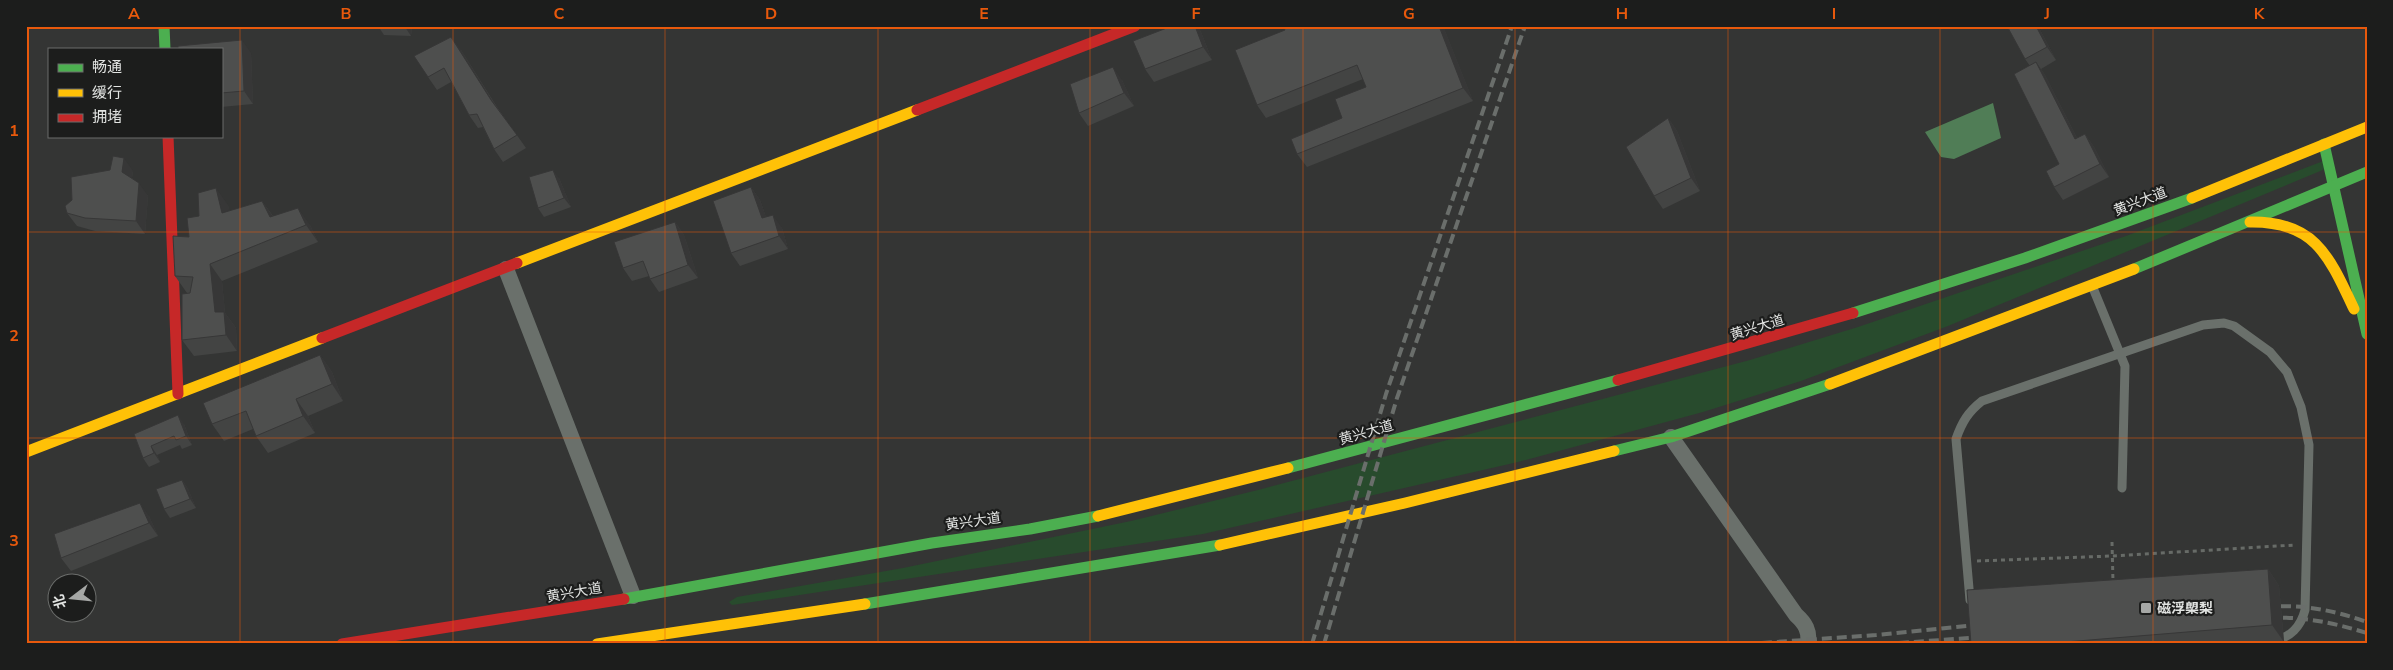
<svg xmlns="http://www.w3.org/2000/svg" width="2393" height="670" viewBox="0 0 2393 670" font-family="'Nunito Sans','Noto Sans SC',sans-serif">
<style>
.green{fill:#284b2d}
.water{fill:#507d56}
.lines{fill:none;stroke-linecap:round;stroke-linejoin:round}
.path{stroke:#676b67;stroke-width:3;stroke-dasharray:4 4;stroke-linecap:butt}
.lane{stroke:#6a706b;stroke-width:9}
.street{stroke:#6a706b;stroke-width:16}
.fast{stroke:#4caf50;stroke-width:11}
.slow{stroke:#ffc107;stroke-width:11}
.jam{stroke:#c62828;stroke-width:11}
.rail{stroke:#6a6e6b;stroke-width:4;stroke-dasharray:10 5;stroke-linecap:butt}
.wall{fill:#434443}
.shaded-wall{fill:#373737}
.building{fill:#4e4f4e;stroke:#373737}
.grid{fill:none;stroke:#e8590c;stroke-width:1;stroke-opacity:0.55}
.poi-dot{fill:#a5a7a5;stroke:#1c1d1c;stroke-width:2}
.labels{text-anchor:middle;stroke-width:4.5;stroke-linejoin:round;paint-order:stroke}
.street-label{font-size:14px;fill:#e2e4e2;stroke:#1c1d1c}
.poi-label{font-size:14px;font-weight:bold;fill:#e2e4e2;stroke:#1c1d1c;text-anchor:start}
.neatline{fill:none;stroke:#e8590c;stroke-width:2}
.grid-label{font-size:16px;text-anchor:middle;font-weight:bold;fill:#e8590c}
</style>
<rect width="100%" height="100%" fill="#343534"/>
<path class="green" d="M2326 160 2330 167 1948 326 1801 381 1703 412 1518 462 1203 534 793 596 732 605 729 602 737 597 903 568 1131 521 1258 490 1750 360 1858 327 2126 236Z"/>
<path class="water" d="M1993 103 2001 138 1954 159 1941 157 1925 132Z"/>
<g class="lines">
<g class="path">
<path d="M2112 542 2113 582"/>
<path d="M1977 561 2112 556 2295 545"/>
</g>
<g class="lane">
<path d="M2093 288 2125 366 2122 488"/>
<path d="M1970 600 1956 439C1962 422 1968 412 1982 401L2203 325 2224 323 2234 326 2270 352 2287 372 2301 407 2309 445 2305 610C2301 626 2290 639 2273 640"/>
</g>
<g class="street">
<path d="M506 269 633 596"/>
<path d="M1671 437 1796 615C1805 623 1810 631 1808 644"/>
</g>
<g class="fast">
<path d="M164 26 165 49"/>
<path d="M2324 144 2367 334"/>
<path d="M2134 269 2367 172"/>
<path d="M1853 313 2025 258 2192 198"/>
<path d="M1614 451 1671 437 1830 384"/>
<path d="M1288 468 1618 380"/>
<path d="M624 599 932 543 1030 529 1098 516"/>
<path d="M865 604 1220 545"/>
</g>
<g class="slow">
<path d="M2192 198 2367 127"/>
<path d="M2250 222C2315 221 2329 256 2354 309"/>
<path d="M517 263 917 110"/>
<path d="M1830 384 2134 269"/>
<path d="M26 452 322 338"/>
<path d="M1098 516 1288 468"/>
<path d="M1220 545 1405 503 1614 451"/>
<path d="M597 644 865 604"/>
</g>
<g class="jam">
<path d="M917 110 1135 26"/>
<path d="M168 136 178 394"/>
<path d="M322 338 517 263"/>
<path d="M1618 380 1853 313"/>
<path d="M342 644 624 599"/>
</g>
<g class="rail">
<path d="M2266 607C2302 604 2333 610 2367 622"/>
<path d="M2268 618C2303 616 2334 623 2367 633"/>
<path d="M1312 644 1386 394 1512 26"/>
<path d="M1324 644 1397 398 1525 26"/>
<path d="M1747 644 1876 635 1985 624"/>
<path d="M1884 644 1984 637"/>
</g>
</g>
<g class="wall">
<path d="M378 26H412L411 36 384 35Z"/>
<path d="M1172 26H1197L1201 32 1212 60 1154 82 1145 69Z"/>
<path d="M1283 26H1443L1473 101 1307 167 1297 154 1342 118 1366 87 1363 79 1266 118 1257 105 1285 30Z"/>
<path d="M2038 26 2056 60 2041 69 2045 75 2077 138 2085 134 2094 147 2109 177 2063 200 2054 187 2059 164 2030 66 2025 59Z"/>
<path d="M221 49 251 53 253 104 221 107Z"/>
<path d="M461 50 497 107 526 148 503 162 494 149 483 127 478 128 469 115 451 82 437 90 428 77Z"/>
<path d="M1122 80 1134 106 1088 126 1079 113Z"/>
<path d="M1668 118 1677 131 1700 191 1663 209 1654 196Z"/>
<path d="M133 171 132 178 148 196 145 234 95 231 77 226 67 213Z"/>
<path d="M559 178 571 207 544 217 538 208Z"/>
<path d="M751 187 760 200 766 217 782 228 788 249 740 266 731 253Z"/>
<path d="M262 201 273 216 310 225 318 242 222 281 225 313 236 328 237 351 194 356 182 340 187 293 175 276 189 237 228 205 229 211Z"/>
<path d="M675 222 684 235 698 278 659 292 650 279 649 276 632 281 623 268Z"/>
<path d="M320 355 332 372 343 401 308 416 315 433 268 453 256 436 253 429 224 441 212 424Z"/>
<path d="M184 424 192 445 182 449 180 445 157 455 160 462 149 467 143 458 134 434Z"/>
<path d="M182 480 188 489 196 508 170 518 164 509Z"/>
<path d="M149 516 158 536 71 571 61 558Z"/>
<path d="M2268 569 2279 586 2284 642 2260 644H1971Z"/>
</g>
<g class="shaded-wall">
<path d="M405 26H412L411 36 405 27Z"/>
<path d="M1195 26H1197L1201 32 1212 60 1203 47Z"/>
<path d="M1439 26H1443L1473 101 1463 88Z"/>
<path d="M2036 26H2038L2056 60 2047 47Z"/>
<path d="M451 37 461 50 500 113 491 100Z"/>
<path d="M242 40 251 53 253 104 244 91Z"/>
<path d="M2036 62 2045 75 2084 152 2075 139Z"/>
<path d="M1113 67 1122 80 1134 106 1124 93Z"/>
<path d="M1668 118 1677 131 1700 191 1691 178Z"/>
<path d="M2085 134 2094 147 2109 177 2100 164Z"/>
<path d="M124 158 133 171 131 185 122 172Z"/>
<path d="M553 170 559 178 571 207 564 198Z"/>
<path d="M139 183 148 196 145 234 136 221Z"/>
<path d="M751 187 760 200 771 231 762 218Z"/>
<path d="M216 188 228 205 234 230 222 213Z"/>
<path d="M262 201 274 218 270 217Z"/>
<path d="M298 208 310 225 318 242 306 225Z"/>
<path d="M773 215 782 228 788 249 779 236Z"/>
<path d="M675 222 684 235 698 278 688 265Z"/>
<path d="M210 264 222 281 225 313 236 328 237 351 226 335 215 312Z"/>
<path d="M320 355 332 372 343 401 332 384Z"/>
<path d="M296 399 308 416 315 433 303 416Z"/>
<path d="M178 415 184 424 192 445 186 436Z"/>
<path d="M151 446 157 455 160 462 154 453Z"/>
<path d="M182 480 188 489 196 508 190 499Z"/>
<path d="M140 503 149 516 158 536 149 523Z"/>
<path d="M2268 569 2279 586 2284 642 2272 625Z"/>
</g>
<g class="building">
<path d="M1172 26H1195L1203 47 1145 69 1133 41Z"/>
<path d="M1283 26H1439L1463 88 1297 154 1291 139 1342 118 1335 99 1366 87 1357 65 1257 105 1235 50 1285 30Z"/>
<path d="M2007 26H2036L2047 47 2025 59Z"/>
<path d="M451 37 491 100 517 135 494 149 477 114 469 115 444 68 428 77 414 56Z"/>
<path d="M242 40 244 91 221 93V49H178V46Z"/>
<path d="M2036 62 2075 139 2085 134 2100 164 2054 187 2046 171 2059 164 2014 74Z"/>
<path d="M1113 67 1124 93 1079 113 1070 84Z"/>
<path d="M1668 118 1691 178 1654 196 1626 147Z"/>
<path d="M113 156 124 158 122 172 139 183 136 221 85 218 67 213 65 206 72 200 71 177 110 170Z"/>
<path d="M553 170 564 198 538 208 529 177Z"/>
<path d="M751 187 762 218 773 215 779 236 731 253 713 201Z"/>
<path d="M216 188 222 213 262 201 270 217 298 208 306 225 210 264 215 312H224L226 335 182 340V294L190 293 193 277 175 276 173 236 189 237 187 218 199 216 198 193Z"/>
<path d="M675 222 688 265 650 279 643 261 623 268 614 242Z"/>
<path d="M320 355 332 384 296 399 303 416 256 436 246 411 212 424 203 403Z"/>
<path d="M178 415 186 436 176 440 174 436 151 446 154 453 143 458 134 434Z"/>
<path d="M182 480 190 499 164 509 156 489Z"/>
<path d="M140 503 149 523 61 558 54 534Z"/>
<path d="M2268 569 2272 625 2041 644H1971L1967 590Z"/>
</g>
<path class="grid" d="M240 26V644M453 26V644M665 26V644M878 26V644M1090 26V644M1303 26V644M1515 26V644M1728 26V644M1940 26V644M2153 26V644M26 232H2367M26 438H2367"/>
<rect class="poi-dot" x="2140" y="602" width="12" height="12" rx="2.5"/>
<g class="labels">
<g class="street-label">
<text transform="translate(2140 201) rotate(-21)" y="5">黄兴大道</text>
<text transform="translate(1757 327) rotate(-17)" y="5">黄兴大道</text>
<text transform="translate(1366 432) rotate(-16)" y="5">黄兴大道</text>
<text transform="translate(973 521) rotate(-8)" y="5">黄兴大道</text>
<text transform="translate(574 592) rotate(-10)" y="5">黄兴大道</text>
</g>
<g class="poi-label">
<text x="2157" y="613">磁浮㮾梨</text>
</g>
</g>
<rect width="2393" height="670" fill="none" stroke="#1c1d1c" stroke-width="55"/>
<rect x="48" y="48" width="175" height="90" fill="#1c1d1c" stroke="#6b6d6b"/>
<rect x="58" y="64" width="25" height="8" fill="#4caf50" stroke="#6b6d6b"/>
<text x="92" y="72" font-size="15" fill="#e2e4e2">畅通</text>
<rect x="58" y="89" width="25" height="8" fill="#ffc107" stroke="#6b6d6b"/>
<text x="92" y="98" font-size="15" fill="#e2e4e2">缓行</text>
<rect x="58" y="114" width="25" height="8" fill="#c62828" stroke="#6b6d6b"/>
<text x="92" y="122" font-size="15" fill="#e2e4e2">拥堵</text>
<g transform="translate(72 598) rotate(254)"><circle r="24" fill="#1c1d1c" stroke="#6b6d6b"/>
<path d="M0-4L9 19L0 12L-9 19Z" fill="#a5a7a5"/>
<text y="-8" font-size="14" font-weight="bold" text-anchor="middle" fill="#e2e4e2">北</text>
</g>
<rect x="28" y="28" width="2338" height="614" class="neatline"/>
<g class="grid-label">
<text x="134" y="19">A</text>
<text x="346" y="19">B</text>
<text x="559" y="19">C</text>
<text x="771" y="19">D</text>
<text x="984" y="19">E</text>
<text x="1196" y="19">F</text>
<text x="1409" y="19">G</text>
<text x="1622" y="19">H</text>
<text x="1834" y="19">I</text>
<text x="2047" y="19">J</text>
<text x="2259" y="19">K</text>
<text x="14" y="136">1</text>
<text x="14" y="341">2</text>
<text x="14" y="546">3</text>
</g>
</svg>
